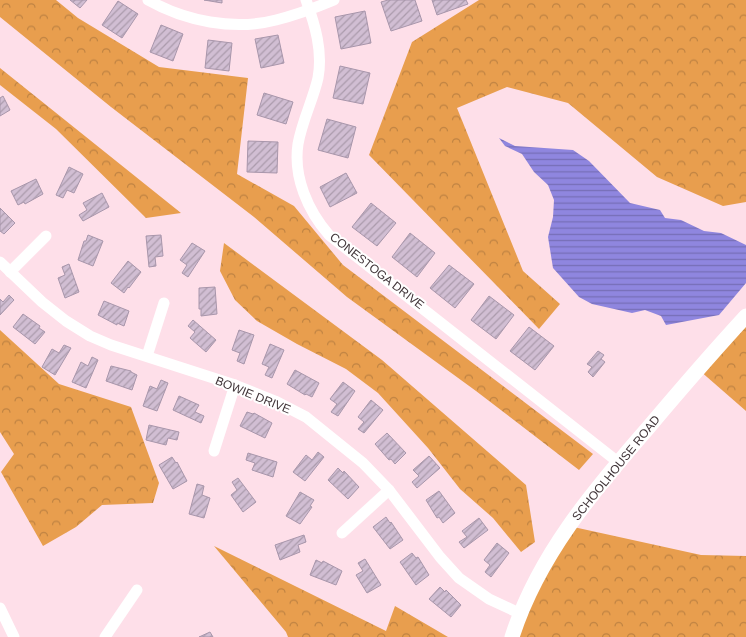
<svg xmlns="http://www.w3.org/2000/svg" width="746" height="637" viewBox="0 0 746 637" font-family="Helvetica,sans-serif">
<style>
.forest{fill:url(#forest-crowns)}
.water{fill:url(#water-rules)}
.building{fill:url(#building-hatch);stroke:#a896ab}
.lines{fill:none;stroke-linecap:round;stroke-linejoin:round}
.minor{stroke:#fff;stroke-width:11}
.tertiary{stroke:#fff;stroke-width:15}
.labels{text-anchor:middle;stroke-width:4;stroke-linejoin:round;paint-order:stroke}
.street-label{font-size:12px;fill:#413539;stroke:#fff}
</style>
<defs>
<pattern id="forest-crowns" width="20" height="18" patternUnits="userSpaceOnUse" patternTransform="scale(1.25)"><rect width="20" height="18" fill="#e89e4e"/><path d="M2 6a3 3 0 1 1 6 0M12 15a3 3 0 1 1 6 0" fill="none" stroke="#be8242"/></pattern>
<pattern id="water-rules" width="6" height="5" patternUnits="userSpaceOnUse" patternTransform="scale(1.25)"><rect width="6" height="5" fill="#8f86df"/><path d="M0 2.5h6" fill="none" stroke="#766eb6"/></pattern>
<pattern id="building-hatch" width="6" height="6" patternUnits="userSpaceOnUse" patternTransform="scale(1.25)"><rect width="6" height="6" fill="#d1bed3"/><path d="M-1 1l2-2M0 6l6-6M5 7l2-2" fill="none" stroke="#ab9bac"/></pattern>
</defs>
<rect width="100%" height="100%" fill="#fedfe9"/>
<g class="forest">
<path d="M0 0H56L78 18 159 67 248 78 237 174 294 206 343 265 593 454 579 470 476 391 347 297 254 217 111 107 0 17Z"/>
<path d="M479 0H746V202L723 206 657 177 568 103 507 87 457 108 523 271 560 304 539 329 369 155 412 42Z"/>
<path d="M0 68 181 213 146 218 56 129 0 85Z"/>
<path d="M224 243 382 360 526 485 535 542 521 552 493 518 460 489 428 448 378 393 346 369 297 344 257 321 235 300 220 271Z"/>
<path d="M746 315V411L699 370Z"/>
<path d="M0 330 59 384 131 407 159 483 153 503 102 505 76 527 43 546 1 472 14 454 0 432Z"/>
<path d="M569 526 701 555 746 556V637H516Z"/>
<path d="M214 546 386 631 395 606 448 637H288L286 632Z"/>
</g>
<path class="water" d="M499 138 515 146 573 150 589 161 630 203 660 210 665 218 681 220 704 231 721 233 746 245V283L719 315 666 325 661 316 645 310 632 313 592 304 579 297 553 268 548 237 553 217 554 200 548 185 534 172 522 154 505 146Z"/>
<g class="building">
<path d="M70 0H87L80 8Z"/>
<path d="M204 0H222V3Z"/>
<path d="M388 0H415L422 21 391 31 381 2Z"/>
<path d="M432 0H466L468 4 437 15Z"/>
<path d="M118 1 138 14 122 38 102 25Z"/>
<path d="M365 11 371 43 341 49 335 17Z"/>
<path d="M161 25 183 34 173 61 150 52Z"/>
<path d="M278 35 284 63 261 68 255 39Z"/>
<path d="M208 40 232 43 229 71 205 68Z"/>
<path d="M340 66 370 73 363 104 333 98Z"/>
<path d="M264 93 293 102 286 124 257 115Z"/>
<path d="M3 96 10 110 0 116V98Z"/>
<path d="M327 119 356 127 348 158 318 150Z"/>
<path d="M248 141 278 142 277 173 247 172Z"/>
<path d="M69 167 83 174 74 193 67 190 63 198 56 195Z"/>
<path d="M346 173 357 193 330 207 320 187Z"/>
<path d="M36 179 43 194 25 204 24 202 18 205 11 191Z"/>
<path d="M102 193 109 207 83 221 79 215 87 210 83 203Z"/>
<path d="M371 203 396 223 377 246 352 227Z"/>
<path d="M0 208 15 223 4 234 0 231Z"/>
<path d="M410 233 435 253 417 277 392 257Z"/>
<path d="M88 235 103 241 93 266 78 260 84 241H86Z"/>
<path d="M161 235 163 256 155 257 156 266 149 267 146 236Z"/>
<path d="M192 243 205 251 188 277 182 273 187 265 180 260Z"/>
<path d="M128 261 141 272 129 288 128 287 124 293 111 283Z"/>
<path d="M69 264 79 292 65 298 58 278 65 275 62 267Z"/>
<path d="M449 265 474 284 455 308 430 288Z"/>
<path d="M215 287 217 314 201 316V309H199V288Z"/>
<path d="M9 295 14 300 0 315V299L3 302Z"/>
<path d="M489 296 514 315 496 339 471 320Z"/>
<path d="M104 301 129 311 124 326 117 323V325L98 315Z"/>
<path d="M23 314 40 326 39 328 45 332 35 344 13 327Z"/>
<path d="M193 320 216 340 206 352 190 338 195 332 188 326Z"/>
<path d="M529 327 554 346 535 370 510 351Z"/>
<path d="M239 330 254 335 244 364 237 361 240 353 232 350Z"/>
<path d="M270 344 284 350 272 378 265 375 269 367 262 364Z"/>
<path d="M64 345 71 348 55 375 42 367 52 349 59 353Z"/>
<path d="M598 351 604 355 601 359 605 362 593 377 588 372 592 367 587 364Z"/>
<path d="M92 357 98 360 86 388 72 382 81 362 88 366Z"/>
<path d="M111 366 131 371V372L137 375 132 390 106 381Z"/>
<path d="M295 370 319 383 312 397 306 394 305 395 287 384Z"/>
<path d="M161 380 168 383 157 411 143 406 150 386 157 389Z"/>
<path d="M343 382 355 391 338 416 331 412 337 404 330 399Z"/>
<path d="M179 396 199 405 195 412 204 416 201 423 173 410Z"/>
<path d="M371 400 383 410 364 433 358 429 364 422 358 417Z"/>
<path d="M247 412 253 414 254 413 272 423 265 438 240 426Z"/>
<path d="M149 425 179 432 177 440 168 438 166 445 146 440Z"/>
<path d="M387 433 406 453 395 464 391 459 389 460 375 444Z"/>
<path d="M318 452 324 457 305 481 293 472 306 455 312 460Z"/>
<path d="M248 453 277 462 273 477 252 470 255 463 246 460Z"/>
<path d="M429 456 440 468 417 488 412 482 419 476 413 470Z"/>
<path d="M172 457 176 463 177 462 187 481 173 489 159 465Z"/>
<path d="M338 468 343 473 344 471 359 487 348 499 328 480Z"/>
<path d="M238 478 256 502 243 512 231 495 237 490 232 482Z"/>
<path d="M197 484 204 486 202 495 210 498 204 518 189 514Z"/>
<path d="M439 491 455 513 443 523 439 517 437 518 426 500Z"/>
<path d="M300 492 314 500 310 506 312 507 300 524 286 516Z"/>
<path d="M386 517 390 523 391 522 403 540 390 549 373 527Z"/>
<path d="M479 518 488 530 464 548 459 542 467 537 462 531Z"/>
<path d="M304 535 306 542 298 545 300 552 280 560 275 545Z"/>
<path d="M497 543 509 553 491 577 485 572 490 565 484 560Z"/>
<path d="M412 553 416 558 418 557 429 575 416 585 400 562Z"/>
<path d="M365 559 381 585 367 593 356 575 363 571 358 563Z"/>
<path d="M316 560 322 563 323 561 342 571 336 585 310 575Z"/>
<path d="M440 587 445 592 446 590 461 605 451 617 429 599Z"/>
<path d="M210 632 213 637H199Z"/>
</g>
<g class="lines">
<g class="minor">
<path d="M148 0C185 21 234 31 276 20 296 15 315 8 334 0"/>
<path d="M306 0C315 25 323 51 318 78 313 100 302 121 298 144 293 177 308 211 329 235L618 462"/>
<path d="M0 262 42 302 66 321 90 336 111 345 235 385 275 401 306 417 363 463 389 490 440 557 459 578 489 599 519 613"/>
<path d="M10 272 46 236"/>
<path d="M147 356 164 303"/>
<path d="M214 451 235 385"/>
<path d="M342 533 389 490"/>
<path d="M0 608 14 637"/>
<path d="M105 637 137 590"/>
</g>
<path class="tertiary" d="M512 637C538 556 593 491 648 428 680 390 712 353 746 316"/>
</g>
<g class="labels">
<g class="street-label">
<text transform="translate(377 271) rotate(38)" y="4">CONESTOGA DRIVE</text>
<text transform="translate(253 395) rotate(22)" y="4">BOWIE DRIVE</text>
<text transform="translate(616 468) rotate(-51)" y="4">SCHOOLHOUSE ROAD</text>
</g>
</g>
</svg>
